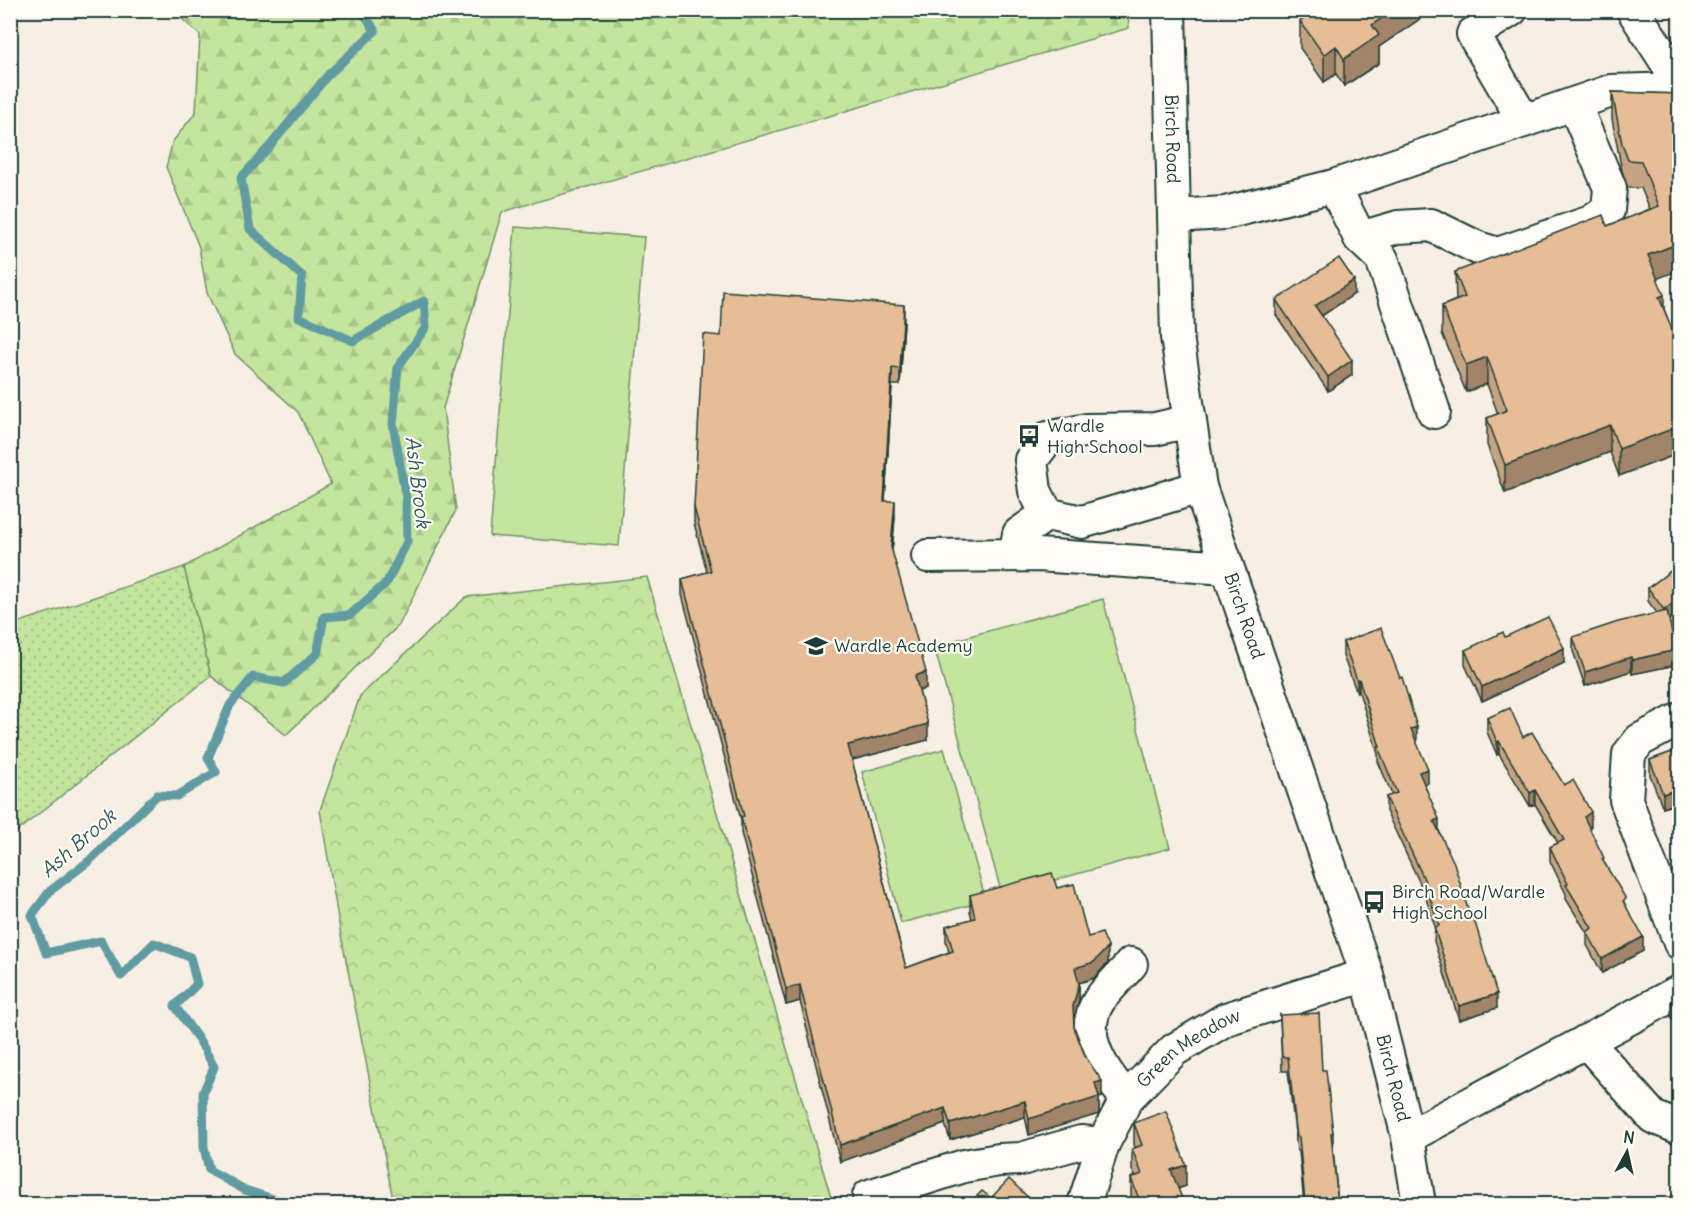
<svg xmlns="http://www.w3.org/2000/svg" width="1690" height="1215" viewBox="0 0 1690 1215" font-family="Delius,sans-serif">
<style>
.grass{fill:url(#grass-dots);stroke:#719169;stroke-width:1.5}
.forest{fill:url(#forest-firs);stroke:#719169;stroke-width:1.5}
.park{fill:url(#park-crowns);stroke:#719169;stroke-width:1.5}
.garden{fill:#c3e59e;stroke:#719169;stroke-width:1.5}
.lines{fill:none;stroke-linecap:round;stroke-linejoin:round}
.stream{stroke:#619ba2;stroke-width:9}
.minor-casing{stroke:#1f3d34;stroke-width:36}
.minor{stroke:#fdfcf7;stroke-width:32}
.wall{fill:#c6a381;stroke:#1f3d34;stroke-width:1.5}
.shaded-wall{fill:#a18469;stroke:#1f3d34;stroke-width:1.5}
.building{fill:#e6bd96;stroke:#1f3d34;stroke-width:1.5}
.labels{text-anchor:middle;stroke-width:4.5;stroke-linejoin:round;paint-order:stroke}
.street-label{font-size:18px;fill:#1f3d34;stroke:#fdfcf7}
.poi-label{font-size:18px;fill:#1f3d34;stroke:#fdfcf7;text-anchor:start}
.water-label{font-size:20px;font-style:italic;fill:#355c59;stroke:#fdfcf7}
</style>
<defs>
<pattern id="grass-dots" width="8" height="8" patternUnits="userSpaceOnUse" patternTransform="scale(1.5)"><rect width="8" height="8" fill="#c3e59e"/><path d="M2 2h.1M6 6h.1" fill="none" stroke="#a7c589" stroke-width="1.8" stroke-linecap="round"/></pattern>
<pattern id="forest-firs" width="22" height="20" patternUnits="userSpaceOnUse" patternTransform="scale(1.5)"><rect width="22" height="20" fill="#c3e59e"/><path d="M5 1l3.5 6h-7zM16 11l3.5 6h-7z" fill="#a7c589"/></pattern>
<pattern id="park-crowns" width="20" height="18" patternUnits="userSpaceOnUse" patternTransform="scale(1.5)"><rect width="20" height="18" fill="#c3e59e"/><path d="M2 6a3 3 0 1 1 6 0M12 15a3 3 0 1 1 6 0" fill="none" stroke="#a7c589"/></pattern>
</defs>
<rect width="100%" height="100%" fill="#f8efe4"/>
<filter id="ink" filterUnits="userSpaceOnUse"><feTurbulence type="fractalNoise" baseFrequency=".0167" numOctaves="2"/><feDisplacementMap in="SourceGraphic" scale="12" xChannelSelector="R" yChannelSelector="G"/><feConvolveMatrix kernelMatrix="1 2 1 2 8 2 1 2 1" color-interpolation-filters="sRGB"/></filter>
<g filter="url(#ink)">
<path class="grass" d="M184 567 211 676 11 836V625Z"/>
<path class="forest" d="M173 11 1128 10 1129 28 502 212 443 408 456 510 399 625 286 735 211 676 184 567 331 484 298 412 235 354 207 293 199 247 166 167 173 141 196 112 200 35Z"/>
<path class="park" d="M647 577 833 1204H394L340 930 320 810 360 696 466 597Z"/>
<g class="garden">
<path d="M515 227 644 237 619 546 490 536Z"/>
<path d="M1103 599 1170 848 1002 895 934 646Z"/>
<path d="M944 749 986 901 901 923 862 772Z"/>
</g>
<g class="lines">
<path class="stream" d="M289 1204 245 1190 209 1170 204 1147 203 1093 214 1067 201 1043 175 1006 197 984 190 957 154 943 121 976 101 941 46 953 32 915 50 891 89 861 157 795 177 796 216 772 208 758 230 705 253 677 284 683 317 654 324 617 350 615 387 582 407 542 406 498 393 424 398 367 426 327 424 301 353 341 299 317 302 276 250 229 241 178 270 146 327 76 375 31 362 10"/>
<g class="minor-casing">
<g id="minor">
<path id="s1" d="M1169 10 1177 337 1200 487 1367 975 1408 1137 1419 1204"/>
<path d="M1511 10 1473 34 1524 121"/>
<path d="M1633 10 1680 83"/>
<path d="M1334 186 1360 238 1382 259 1434 412"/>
<path d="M1174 216 1225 213 1334 186 1611 91 1680 89"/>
<path d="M1360 238 1398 227 1431 225 1478 248 1498 254 1591 222 1608 210 1610 188 1574 104"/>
<path d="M1190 421 1155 429 1087 430 1048 438 1031 460 1035 491 1047 514 1082 522 1200 487"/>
<path d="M1015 555 1019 534 1047 514"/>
<path d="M928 556 1038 555 1227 568"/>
<path d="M1680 719 1640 740 1629 754 1626 800 1680 943"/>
<path d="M1586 1041 1653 1117 1680 1128"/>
<path d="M1127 1098C1103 1072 1076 1034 1100 999 1109 987 1121 976 1131 964"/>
<path d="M1408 1137 1680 991"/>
<path d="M869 1196 964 1166 999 1160 1021 1159 1081 1142 1103 1144"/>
<path id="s2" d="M1084 1204 1103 1144 1127 1098 1174 1050 1226 1019 1367 975"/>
</g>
</g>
<use href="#minor" class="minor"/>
</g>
<g class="wall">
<path d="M1296 10H1433L1379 47V63L1344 86 1336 74 1324 82 1300 48V21L1303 20Z"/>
<path d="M1612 92 1680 94 1657 279 1664 309 1680 350V453L1619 476 1610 452 1505 493 1487 445V418L1498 414 1487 384 1466 392 1442 333V306L1456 300 1455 272 1607 226 1650 209 1641 188H1628L1622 171 1612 119Z"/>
<path d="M1354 294 1322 316 1352 375 1328 391 1276 315V300Z"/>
<path d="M904 322 900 385H892L885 501 895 517 892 551 926 688 919 691 928 740 852 760 906 968 949 952 946 942V926L972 919 970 911V895L1057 888 1088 937 1108 963 1094 978 1079 983V1000L1074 1019V1027L1102 1097 1099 1098V1114L1029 1135 1025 1117 950 1140 945 1124 840 1162 800 1001 786 1005 741 833V820L682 595V579L707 572 694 523V507L721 336Z"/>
<path d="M1680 564V612L1669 619 1676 665 1632 674 1631 671 1585 686 1573 651V637L1657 613 1648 601V588Z"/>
<path d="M1505 637 1564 663 1482 701 1465 665V650Z"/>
<path d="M1343 642 1417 741H1416L1428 783 1424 784 1497 1008 1459 1020 1434 941 1435 927 1424 892 1386 811V797L1392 795 1378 761V754L1359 692 1357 693 1343 656Z"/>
<path d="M1487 718 1523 737 1564 785 1591 826 1589 828 1604 862 1626 906 1643 951 1602 973 1587 945V933L1566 899V894L1550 861V847L1558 843 1535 804 1530 806 1499 754 1497 755 1487 732Z"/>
<path d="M1680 749V802L1663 808 1650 775V760Z"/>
<path d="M1680 997V1031L1671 1017V1002Z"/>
<path d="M1280 1015 1322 1070 1333 1133V1147L1338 1204H1304L1299 1151H1297L1288 1071H1282Z"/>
<path d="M1134 1123 1186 1186 1178 1189 1184 1204H1133L1131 1199V1178L1135 1176 1132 1170V1149L1135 1148 1134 1144Z"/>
</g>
<g class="shaded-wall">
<path d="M1393 10H1433L1379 47V63L1344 86V59L1372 25Z"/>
<path d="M1336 46V74L1324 82V55Z"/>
<path d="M1680 243V270L1648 282V255Z"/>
<path d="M1354 280V294L1315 320V306Z"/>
<path d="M1664 295V322L1659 297Z"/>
<path d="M904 305V322L900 385V369Z"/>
<path d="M1487 357V384L1466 392V365Z"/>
<path d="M1352 360V375L1328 391V377Z"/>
<path d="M892 368V385L884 517V501Z"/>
<path d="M1680 403V453L1619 476V449L1674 405Z"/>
<path d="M1610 425V452L1505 493V465Z"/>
<path d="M895 501V517L891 563V547Z"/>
<path d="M1680 598V612L1664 623V610Z"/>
<path d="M1564 648V663L1482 701V687Z"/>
<path d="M1676 650V665L1632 674V660Z"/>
<path d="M1631 657V671L1585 686V672Z"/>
<path d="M926 672V688L915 693V676Z"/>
<path d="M1359 679V692L1357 693V680Z"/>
<path d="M928 724V740L848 761V745Z"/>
<path d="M1417 727V741L1411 742V729Z"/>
<path d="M1499 741V754L1497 755V742Z"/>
<path d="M1428 769V783L1419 786V772Z"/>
<path d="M1680 788V802L1663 808V794Z"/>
<path d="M1535 790V804L1530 806V793Z"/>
<path d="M1591 812V826L1584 831V817Z"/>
<path d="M1439 819V832L1434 821Z"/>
<path d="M1643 937V951L1602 973V959Z"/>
<path d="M1108 947V963L1094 978 1075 984V968Z"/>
<path d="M1079 984V1000L1073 1022V1006Z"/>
<path d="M800 985V1001L786 1005V989Z"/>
<path d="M1497 994V1008L1459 1020V1006Z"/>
<path d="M1102 1081V1097L1099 1098V1114L1029 1135V1119L1095 1083Z"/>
<path d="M1025 1101V1117L950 1140V1124Z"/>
<path d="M945 1108V1124L840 1162V1145Z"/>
<path d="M1186 1165V1186L1171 1191V1170Z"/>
</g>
<g class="building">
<path d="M1311 10H1393L1372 25 1379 35 1344 59 1336 46 1324 55 1300 21 1313 13Z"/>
<path d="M1612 92 1680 94V243L1648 255 1664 295 1659 297 1680 350V403L1674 405 1680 419V426L1619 449 1610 425 1505 465 1487 418 1507 410 1487 357 1466 365 1442 306 1465 297 1455 272 1603 215 1607 226 1659 206 1641 161 1628 160 1622 144Z"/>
<path d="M1339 258 1354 280 1315 306 1352 360 1328 377 1276 300Z"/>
<path d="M723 291 904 305 900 369 892 368 884 501H895L891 547 926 672 915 676 928 724 848 745 906 968 953 951 946 926 975 918 970 895 1052 873 1057 888 1074 884 1088 937 1102 933 1108 947 1094 962 1075 968 1079 984 1073 1006 1074 1027 1085 1056 1102 1081 1095 1083 1099 1097 1029 1119 1025 1101 950 1124 945 1108 840 1145 800 985 786 989 741 817 744 816 682 579 711 571 694 507 703 334 721 336Z"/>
<path d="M1680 564V598L1664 610 1648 588Z"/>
<path d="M1667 611 1676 650 1632 660 1631 657 1585 672 1573 637 1618 622Z"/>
<path d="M1548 617 1564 648 1482 687 1465 650 1503 632 1505 637Z"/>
<path d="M1381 628 1400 678 1402 677 1417 727 1411 729 1428 769 1419 772 1439 819 1434 821 1454 863 1470 916H1473L1497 994 1459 1006 1434 927 1439 926 1424 879 1386 797 1397 793 1378 747H1380L1359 679 1357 680 1343 642Z"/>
<path d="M1510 708 1523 737 1532 732 1564 785 1573 780 1591 812 1584 817 1604 858 1602 859 1626 899 1623 901 1643 937 1602 959 1587 932 1592 928 1566 885 1568 884 1550 847 1564 840 1535 790 1530 793 1499 741 1497 742 1487 718Z"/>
<path d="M1680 749V788L1663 794 1650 760Z"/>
<path d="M1680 997V1016L1671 1002Z"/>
<path d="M1319 1013 1322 1070H1326L1333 1133H1331L1338 1204H1314V1201L1305 1202 1299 1137H1297L1288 1057H1282L1280 1015Z"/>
<path d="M1166 1111 1186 1165 1171 1170 1184 1204H1141L1131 1178 1142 1174 1132 1149 1142 1145 1134 1123Z"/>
<path d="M1009 1179 1035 1204H969L982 1191 991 1198Z"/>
</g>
</g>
<defs>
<g id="bus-bare" transform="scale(1.8)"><path d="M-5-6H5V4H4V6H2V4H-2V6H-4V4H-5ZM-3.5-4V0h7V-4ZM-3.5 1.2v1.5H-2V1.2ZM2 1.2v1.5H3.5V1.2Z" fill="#1f3d34" stroke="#fdfcf7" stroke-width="2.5" paint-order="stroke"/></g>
<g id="school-bare" transform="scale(1.8)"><path d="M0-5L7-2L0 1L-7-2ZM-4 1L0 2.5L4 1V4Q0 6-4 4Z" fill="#1f3d34" stroke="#fdfcf7" stroke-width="2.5" paint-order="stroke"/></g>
</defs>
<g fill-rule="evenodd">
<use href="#bus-bare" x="1029" y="436"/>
<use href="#school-bare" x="816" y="646"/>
<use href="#bus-bare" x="1374" y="902"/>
</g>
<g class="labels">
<g class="street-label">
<text dy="6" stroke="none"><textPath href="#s1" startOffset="129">Birch Road</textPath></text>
<text dy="6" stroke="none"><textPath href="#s1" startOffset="615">Birch Road</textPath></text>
<text dy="6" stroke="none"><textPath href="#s2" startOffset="195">Green Meadow</textPath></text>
<text dy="6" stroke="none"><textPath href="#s1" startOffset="1101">Birch Road</textPath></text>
</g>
<g class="poi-label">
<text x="1047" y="432">Wardle<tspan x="1047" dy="21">High School</tspan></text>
<text x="834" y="652">Wardle Academy</text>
<text x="1392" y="898">Birch Road/Wardle<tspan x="1392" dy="21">High School</tspan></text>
</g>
<g class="water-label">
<text transform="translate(418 482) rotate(83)" y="7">Ash Brook</text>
<text transform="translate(78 843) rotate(-41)" y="7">Ash Brook</text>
</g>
</g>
<rect width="1690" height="1215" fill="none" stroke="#fdfcf7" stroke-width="36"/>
<rect x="18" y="18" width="1654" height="1179" fill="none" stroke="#1f3d34" stroke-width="2" filter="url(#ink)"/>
<g transform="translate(1627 1152) rotate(8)" stroke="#fdfcf7" stroke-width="4.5" paint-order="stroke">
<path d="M0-4.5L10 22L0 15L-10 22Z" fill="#1f3d34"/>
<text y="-9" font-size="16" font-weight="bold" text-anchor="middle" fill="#1f3d34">N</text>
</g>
</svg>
